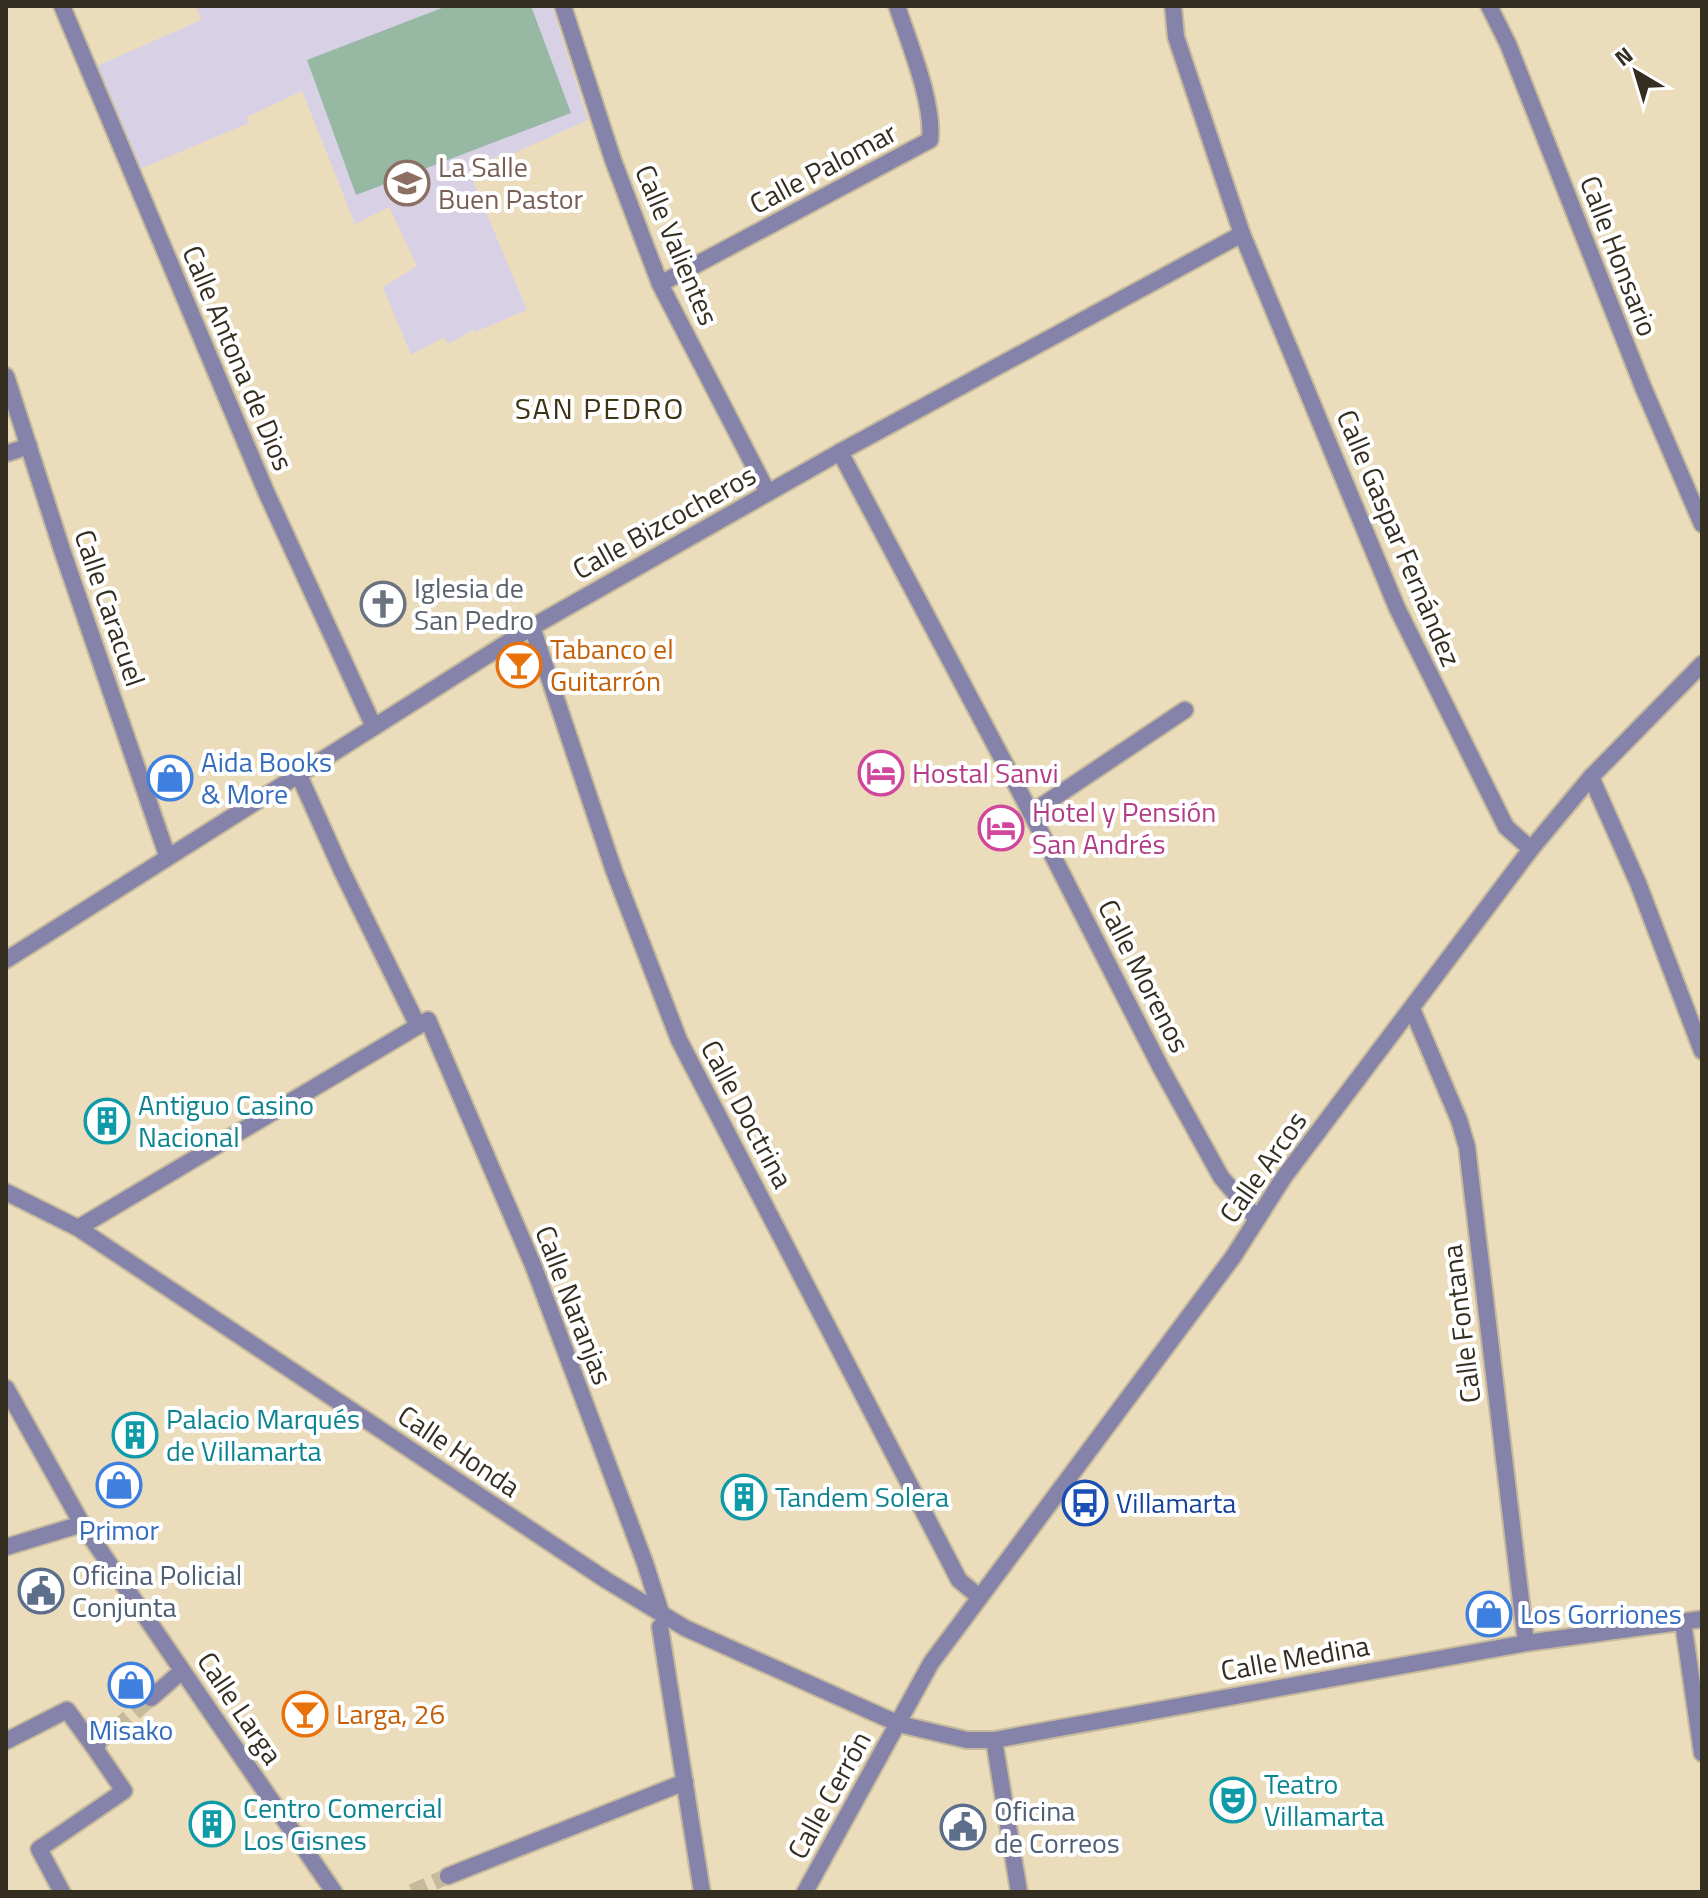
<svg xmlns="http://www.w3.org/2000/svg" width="1708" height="1898" viewBox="0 0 1708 1898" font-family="'Titillium Web',sans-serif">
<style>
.education{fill:#d8d1e6}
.green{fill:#97b8a3}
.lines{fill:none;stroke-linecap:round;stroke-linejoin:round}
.pedestrian-tunnel{stroke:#c6ba9d;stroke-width:16;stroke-dasharray:16 8;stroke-linecap:butt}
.pedestrian-casing{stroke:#c6ba9d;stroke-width:20}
.minor-casing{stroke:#c6ba9d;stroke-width:20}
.tertiary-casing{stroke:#c6ba9d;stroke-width:20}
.pedestrian{stroke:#8683aa;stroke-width:16}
.minor{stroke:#8683aa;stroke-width:16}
.tertiary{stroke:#8683aa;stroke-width:16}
.labels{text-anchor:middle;stroke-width:8;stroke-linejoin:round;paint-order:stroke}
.education-label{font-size:28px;fill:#785e54;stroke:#fff;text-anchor:start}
.street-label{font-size:28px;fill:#342e21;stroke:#fff}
.worship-label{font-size:28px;fill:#5b616d;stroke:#fff;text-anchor:start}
.food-label{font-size:28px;fill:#c56008;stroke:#fff;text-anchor:start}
.shop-label{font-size:28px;fill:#366cbe;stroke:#fff;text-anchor:start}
.hotel-label{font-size:28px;fill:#b23c85;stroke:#fff;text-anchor:start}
.culture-label{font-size:28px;fill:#0d838f;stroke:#fff;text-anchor:start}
.transit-label{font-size:28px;fill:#164399;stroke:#fff;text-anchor:start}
.service-label{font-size:28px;fill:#4e5e75;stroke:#fff;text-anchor:start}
.neighbourhood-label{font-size:30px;letter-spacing:2px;fill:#3e3316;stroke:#fff}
</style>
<rect width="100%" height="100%" fill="#ebddbc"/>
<path class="education" d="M196 6H552L588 120 503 158 502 154 469 171 527 310 475 332 473 330 448 344 444 337 411 355 383 287 417 266 389 207 355 224 302 91 247 117 249 123 140 169 97 66 201 20Z"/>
<path class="green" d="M447 6H531L571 113 356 195 307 60Z"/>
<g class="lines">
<g class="pedestrian-tunnel">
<path d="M98 1744 151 1698"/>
<path d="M412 1892 448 1876"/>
</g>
<g class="pedestrian-casing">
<g id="pedestrian">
<path d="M8 453 29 446"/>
<path d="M298 773 342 871 418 1026"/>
<path d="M6 1388 82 1524 334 1892"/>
<path d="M6 1547 82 1524"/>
<path d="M1683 1622 1702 1753"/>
<path d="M660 1627 702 1892"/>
<path d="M151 1698 182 1671"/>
<path d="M6 1741 67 1710 94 1747"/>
<path d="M448 1876 685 1782"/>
<path d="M62 1892 39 1849 124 1791 94 1747 98 1744"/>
</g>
</g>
<g class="minor-casing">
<g id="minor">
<path d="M62 6 267 494 374 727"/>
<path d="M563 6 613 160 660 284 768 493"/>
<path d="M1173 6 1176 37 1242 234 1397 608 1506 827 1531 849"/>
<path d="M1489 6 1508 44 1643 387 1702 524"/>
<path d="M660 284 930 140C934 103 909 43 897 6"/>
<path d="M6 376 62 550 167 855"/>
<path d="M840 452 1031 813 1161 1068 1221 1177 1257 1219"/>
<path d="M532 627 614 871 679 1040 959 1580 978 1596"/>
<path d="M1591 777 1638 883 1702 1051"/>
<path d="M1031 813 1185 710"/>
<path d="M6 960 532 627 840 452 1242 234"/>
<path d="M1412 1009 1459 1120 1467 1147 1526 1643"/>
<path d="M78 1228 428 1020 533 1265 645 1563 661 1613"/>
<path d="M994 1740 1019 1892"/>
</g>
</g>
<g class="tertiary-casing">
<g id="tertiary">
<path d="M6 1192 78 1228 606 1580 685 1628 899 1724 967 1740H994L1526 1643 1702 1619"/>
<path d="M805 1892 931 1663 1233 1257 1284 1177 1531 849 1591 777 1702 664"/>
</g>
</g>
<use href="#pedestrian" class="pedestrian"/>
<use href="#minor" class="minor"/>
<use href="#tertiary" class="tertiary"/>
</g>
<defs>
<g id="school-ring" transform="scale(2.3)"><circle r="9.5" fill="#fff" stroke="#8d6e63" stroke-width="1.5"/><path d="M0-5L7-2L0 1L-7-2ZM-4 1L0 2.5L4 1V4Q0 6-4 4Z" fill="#8d6e63"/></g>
<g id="church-ring" transform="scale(2.3)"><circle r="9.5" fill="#fff" stroke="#6b7280" stroke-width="1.5"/><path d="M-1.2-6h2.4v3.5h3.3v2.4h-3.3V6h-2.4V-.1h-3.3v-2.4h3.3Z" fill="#6b7280"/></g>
<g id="bar-ring" transform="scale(2.3)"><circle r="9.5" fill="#fff" stroke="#e8710a" stroke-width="1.5"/><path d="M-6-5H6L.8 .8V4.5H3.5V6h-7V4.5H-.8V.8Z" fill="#e8710a"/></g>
<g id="hotel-ring" transform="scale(2.3)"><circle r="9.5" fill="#fff" stroke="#d1479c" stroke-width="1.5"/><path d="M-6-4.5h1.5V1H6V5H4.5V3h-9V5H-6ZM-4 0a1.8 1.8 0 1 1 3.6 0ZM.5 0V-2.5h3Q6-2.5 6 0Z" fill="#d1479c"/></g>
<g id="shop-ring" transform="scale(2.3)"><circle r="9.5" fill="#fff" stroke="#3f7fe0" stroke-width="1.5"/><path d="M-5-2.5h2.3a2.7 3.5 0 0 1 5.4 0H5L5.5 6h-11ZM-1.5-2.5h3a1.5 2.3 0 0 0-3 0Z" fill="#3f7fe0"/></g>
<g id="building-ring" transform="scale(2.3)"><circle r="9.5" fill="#fff" stroke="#0f9aa8" stroke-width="1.5"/><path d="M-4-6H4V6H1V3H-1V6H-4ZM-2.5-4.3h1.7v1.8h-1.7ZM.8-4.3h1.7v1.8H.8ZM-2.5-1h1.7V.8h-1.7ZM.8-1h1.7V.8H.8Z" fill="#0f9aa8"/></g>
<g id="bus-ring" transform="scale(2.3)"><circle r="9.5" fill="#fff" stroke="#1a4fb4" stroke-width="1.5"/><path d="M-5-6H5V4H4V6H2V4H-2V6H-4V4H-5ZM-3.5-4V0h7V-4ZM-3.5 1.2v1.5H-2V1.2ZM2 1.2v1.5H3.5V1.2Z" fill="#1a4fb4"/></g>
<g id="civic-ring" transform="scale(2.3)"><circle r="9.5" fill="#fff" stroke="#5c6f8a" stroke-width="1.5"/><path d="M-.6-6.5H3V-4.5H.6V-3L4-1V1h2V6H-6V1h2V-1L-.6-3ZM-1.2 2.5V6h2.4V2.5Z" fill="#5c6f8a"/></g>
<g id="theatre-ring" transform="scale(2.3)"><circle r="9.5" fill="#fff" stroke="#0f9aa8" stroke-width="1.5"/><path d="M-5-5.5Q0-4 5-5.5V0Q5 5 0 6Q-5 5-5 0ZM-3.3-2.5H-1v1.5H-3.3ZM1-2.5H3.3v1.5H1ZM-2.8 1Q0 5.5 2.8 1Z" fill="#0f9aa8"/></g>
</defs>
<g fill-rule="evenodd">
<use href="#school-ring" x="407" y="183"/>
<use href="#church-ring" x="383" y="604"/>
<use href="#bar-ring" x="519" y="665"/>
<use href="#hotel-ring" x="881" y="773"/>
<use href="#shop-ring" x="170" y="778"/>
<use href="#hotel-ring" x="1001" y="828"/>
<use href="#building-ring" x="107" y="1121"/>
<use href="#building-ring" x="135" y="1435"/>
<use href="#shop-ring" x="119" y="1485"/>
<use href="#building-ring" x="744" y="1497"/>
<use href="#bus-ring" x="1085" y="1503"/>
<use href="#civic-ring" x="41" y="1591"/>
<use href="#shop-ring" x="1489" y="1614"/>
<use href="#shop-ring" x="131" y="1685"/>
<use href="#bar-ring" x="305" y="1714"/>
<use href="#theatre-ring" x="1233" y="1800"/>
<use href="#building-ring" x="212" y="1824"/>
<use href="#civic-ring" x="963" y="1827"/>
</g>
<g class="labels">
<g class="education-label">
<text x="438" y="177">La Salle<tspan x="438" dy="32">Buen Pastor</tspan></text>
</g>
<g class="street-label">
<text transform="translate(823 168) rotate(-28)" y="10">Calle Palomar</text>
<text transform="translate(677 245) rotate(67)" y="10">Calle Valientes</text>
<text transform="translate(1619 256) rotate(69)" y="10">Calle Honsario</text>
<text transform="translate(238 358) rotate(67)" y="10">Calle Antona de Dios</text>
<text transform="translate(664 522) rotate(-29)" y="10">Calle Bizcocheros</text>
<text transform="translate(1399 538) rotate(67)" y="10">Calle Gaspar Fernández</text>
<text transform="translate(110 608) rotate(71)" y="10">Calle Caracuel</text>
<text transform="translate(1144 976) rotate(63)" y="10">Calle Morenos</text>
<text transform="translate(747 1114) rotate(62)" y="10">Calle Doctrina</text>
<text transform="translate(1263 1167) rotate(-55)" y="10">Calle Arcos</text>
<text transform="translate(574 1305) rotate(69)" y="10">Calle Naranjas</text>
<text transform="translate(1461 1324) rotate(-97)" y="10">Calle Fontana</text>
<text transform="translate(459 1451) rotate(34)" y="10">Calle Honda</text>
<text transform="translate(1295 1658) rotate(-10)" y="10">Calle Medina</text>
<text transform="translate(240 1708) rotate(56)" y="10">Calle Larga</text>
<text transform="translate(829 1795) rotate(-61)" y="10">Calle Cerrón</text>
</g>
<g class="worship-label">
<text x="414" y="598">Iglesia de<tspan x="414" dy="32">San Pedro</tspan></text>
</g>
<g class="food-label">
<text x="550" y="659">Tabanco el<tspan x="550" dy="32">Guitarrón</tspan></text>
<text x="336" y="1724">Larga, 26</text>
</g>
<g class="shop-label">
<text x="201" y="772">Aida Books<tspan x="201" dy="32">&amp; More</tspan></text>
<text x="119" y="1540" text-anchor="middle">Primor</text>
<text x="1520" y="1624">Los Gorriones</text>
<text x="131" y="1740" text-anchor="middle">Misako</text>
</g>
<g class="hotel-label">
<text x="912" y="783">Hostal Sanvi</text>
<text x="1032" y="822">Hotel y Pensión<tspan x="1032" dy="32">San Andrés</tspan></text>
</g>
<g class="culture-label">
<text x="138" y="1115">Antiguo Casino<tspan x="138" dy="32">Nacional</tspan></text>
<text x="166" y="1429">Palacio Marqués<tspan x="166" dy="32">de Villamarta</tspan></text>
<text x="775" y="1507">Tandem Solera</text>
<text x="1264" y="1794">Teatro<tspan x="1264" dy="32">Villamarta</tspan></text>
<text x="243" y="1818">Centro Comercial<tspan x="243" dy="32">Los Cisnes</tspan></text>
</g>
<g class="transit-label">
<text x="1116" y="1513">Villamarta</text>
</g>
<g class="service-label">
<text x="72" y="1585">Oficina Policial<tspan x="72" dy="32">Conjunta</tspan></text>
<text x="994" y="1821">Oficina<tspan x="994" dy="32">de Correos</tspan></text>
</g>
<g class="neighbourhood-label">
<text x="600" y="419">SAN PEDRO</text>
</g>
</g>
<rect width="1708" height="1898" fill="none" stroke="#342e21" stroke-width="16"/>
<g transform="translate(1636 72) rotate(322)" stroke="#ffffff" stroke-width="6" paint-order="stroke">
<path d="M0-6L14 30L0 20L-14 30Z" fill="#342e21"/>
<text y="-12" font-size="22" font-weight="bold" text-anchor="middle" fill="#342e21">N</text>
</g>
</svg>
